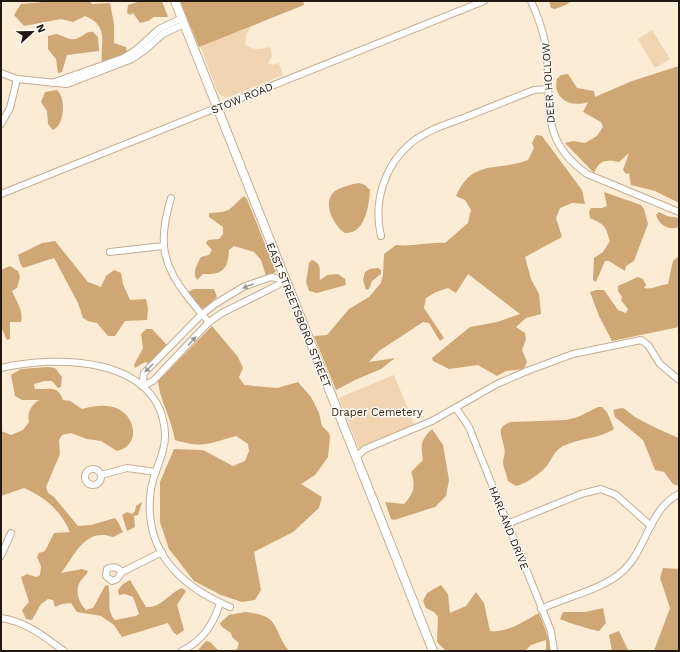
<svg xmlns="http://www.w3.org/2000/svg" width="680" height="652" viewBox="0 0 680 652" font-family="'Work Sans',sans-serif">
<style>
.green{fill:#f1d4b2}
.forest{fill:#cfa775}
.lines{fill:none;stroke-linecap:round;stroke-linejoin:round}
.minor-casing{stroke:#c3ae95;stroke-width:8}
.major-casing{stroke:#c3ae95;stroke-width:10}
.minor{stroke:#fff;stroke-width:6}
.major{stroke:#fff;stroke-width:8}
.oneway{fill:#9b9893}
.labels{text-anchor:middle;stroke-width:3;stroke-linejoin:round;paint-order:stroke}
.street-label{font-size:11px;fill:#21190f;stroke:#fffaf5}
.park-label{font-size:11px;fill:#3a2811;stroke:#fffaf5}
</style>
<rect width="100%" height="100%" fill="#fcebd5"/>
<g class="green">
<path d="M252 25 246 35 245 44C252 51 261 49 270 47L272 56 268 63 272 65 279 63 283 75 229 97H224L218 93 200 46Z"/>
<path d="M652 30 670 59 655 68 638 39Z"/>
<path d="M394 375 415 426 359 449 339 398Z"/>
</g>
<g class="forest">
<path d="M54 1H90L92 4 110 3 114 24V43L126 47 127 53 102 63C100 43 110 26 85 16L73 22 61 19 24 26 14 15 21 4Z"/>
<path d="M141 1H162L168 17H154L148 21 140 23 133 13 130 15 127 13 128 5Z"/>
<path d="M180 1H303L304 5 199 47Z"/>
<path d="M549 1H571L566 5 555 9 551 8Z"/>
<path d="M93 32 98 37 99 51 67 55 62 72 58 73 56 59 48 49V36L56 34C63 35 70 42 78 38 84 36 86 31 93 32Z"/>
<path d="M679 66V203L655 191 631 185 629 173 626 174 623 170 629 153 619 162C606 160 600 159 594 173L565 143 573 141 585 143 597 136 603 127 601 122 583 112 588 102C572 108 552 99 557 79L561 75 568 74 577 88 594 91 595 97 632 81Z"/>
<path d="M57 90C66 98 65 125 53 130L48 124 47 111 41 102 45 92Z"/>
<path d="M536 135 542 136 582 190 585 204 572 203 560 208 556 218 562 237 525 257 531 279 539 294 541 314 526 318 516 327 525 333 526 339 522 350 527 362 524 369 506 371 497 376 478 365 449 369 433 361 432 358 470 327 497 322 520 314 468 274 456 293 448 288 436 292 426 298 424 308 444 338 440 341 429 323 423 322 379 351 369 362 395 358 381 369 355 380 336 390 314 336 327 335 349 309 369 297 381 283 383 275 384 254 396 245C412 247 428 242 445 243L468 223 471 210 465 200 456 196C473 158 497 172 528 160L534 148 532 143Z"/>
<path d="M359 183 365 185 370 190C369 206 365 234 345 233 334 227 321 201 335 191 341 187 352 184 359 183Z"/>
<path d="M604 192 641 205 644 209 648 224 634 261 626 266 625 271 609 261H605L596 282 593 280 594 258 603 252 610 241C605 224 604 225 590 218L589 212 591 208H602L607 206Z"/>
<path d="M244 196 247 199 276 272 266 276 261 260 254 252 234 246 229 250C228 269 223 275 203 274L197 280C192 272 197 265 201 257L209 255 212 250 206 243 208 240 219 239 223 234V227L209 217V213C233 212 227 210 244 196Z"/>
<path d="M659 212 667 216 679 218V227C669 231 659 225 656 215Z"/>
<path d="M55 241 88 282 101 287 106 276 114 270 121 273 123 284 130 300 146 299 148 309 147 320 125 321 115 336H108L97 323 88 321 83 318 78 303 54 258 23 268 20 263 18 255 42 243Z"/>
<path d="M679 256V327L612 341 599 316 590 292 596 290H604L618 310 626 313 628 309 621 300 622 297 618 291V286L638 277 643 279 646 285 644 288C651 290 660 285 668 284L673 261Z"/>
<path d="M312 260C323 264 319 273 320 280L327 275 338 274 345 279 346 285 317 293 309 291 306 282 309 263Z"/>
<path d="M10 266 18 271 20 277 17 288 12 291C16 301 24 311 21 322H10V339L7 340 1 327V270Z"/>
<path d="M378 268 381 270V274L372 281 369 289 366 290 363 280 365 272 370 269Z"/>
<path d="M194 289H214L217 297 205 308H201L188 292Z"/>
<path d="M212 326 238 357 243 368 239 377 244 385 277 388 298 382 311 397 319 413 322 426 329 433 330 437 328 457 315 475 301 484 322 497 319 508 293 532 254 552 261 590 255 600 242 602 221 595 194 581 169 549 160 522V482L174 449 203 450 233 466 245 461 249 451 248 444 236 436C209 443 205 449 175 440 172 420 159 398 158 381L162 377Z"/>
<path d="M146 329H152L168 346 150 364 145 362 135 368 134 365 143 348 141 334Z"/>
<path d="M48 367 55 368 62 377 61 387 58 388 52 381H44L34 384 35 389C48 390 58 384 63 400L70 401 82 409C93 406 105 404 116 408 136 415 141 446 117 451L101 441 87 439 71 433 62 435 59 440 60 454 46 487 48 493 54 497 78 526 91 525 115 518 118 522 123 532 113 537C84 527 75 556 61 573L82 569 88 571C86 576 81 579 79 584 75 593 80 604 86 610L93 608 105 586 108 585C112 598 105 608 115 620L136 616 139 614 133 597 125 594 119 595 118 590 123 584 130 580 146 607C162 608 169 593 182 588L186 591 177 605 184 630 177 635 173 632 168 623 122 637 114 625 101 616 77 612 71 603 62 604 55 607 53 600 48 599 41 604 32 620 26 619 22 610 29 602 21 577 27 574 36 577 40 575 41 566 37 557 39 553 45 551 54 533 70 532C61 511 45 497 24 488L1 496V431L11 435 23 430 29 422C27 413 31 405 39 400H22L15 396 11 375 21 369Z"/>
<path d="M598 407H602L607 412 614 429C599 439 579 438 563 446 553 451 551 463 543 470 536 476 525 484 516 486L508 481C507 476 504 469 503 463 503 458 506 453 504 447 502 436 495 427 511 422L566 420 578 417Z"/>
<path d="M622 408C628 410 630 414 635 417 649 425 664 432 679 438V486L673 484 664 472 655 470 643 440 615 417 613 410Z"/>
<path d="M432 429 443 445 449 480 446 496 435 507 394 520 391 519 385 502 404 504C414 494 416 485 411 472L423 460C421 444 420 441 432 429Z"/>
<path d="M142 502 138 515 134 516 135 527 127 531 122 515 127 512 132 514 135 511 136 506Z"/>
<path d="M663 568 679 569V651H654L670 608 660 578Z"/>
<path d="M441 585 448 594 450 613 466 606 476 592 484 603 490 631C508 633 524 621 539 613L551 645 550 651H546V640L531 645 525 651H446L437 642 438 617 434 612 426 608 423 601 427 593Z"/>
<path d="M603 608 606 623 599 631C595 631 563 621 560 619L563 612H585Z"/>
<path d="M245 612C282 616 271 628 289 651H232L237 649 239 643 232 637 231 633 222 627 220 623 229 615Z"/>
<path d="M619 631 628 650V651H612L609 635Z"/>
<path d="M206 641 210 642 219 651H197Z"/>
</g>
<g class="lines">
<g class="minor-casing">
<g id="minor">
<path d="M531 1C539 19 546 37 547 57 551 106 540 141 587 174L679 212"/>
<path d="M1 73 17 79 67 84 132 59 145 50 163 34 184 24"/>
<path d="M52 83 123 58 136 50 159 29 182 18"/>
<path d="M1 124 10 108 17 79"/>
<path d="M1 194 484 1"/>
<path d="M171 198C159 238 160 262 187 296 194 305 201 314 209 322"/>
<path d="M381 236C373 202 384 166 411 143 427 130 447 124 466 117 488 108 511 99 534 90L548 89"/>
<path d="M110 252 163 246"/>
<path d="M1 368C57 355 160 356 165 433 166 453 154 470 151 489 142 549 179 586 230 607"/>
<path d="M142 386 144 373 201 315 215 304 243 287 271 277 285 280"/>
<path d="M142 386 153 381 209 322 222 313 276 286 285 280"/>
<path d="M456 408 469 427 478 450 551 631 554 651"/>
<path d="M356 457 365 449 432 421 497 384 527 371 573 354 641 340 648 345 660 364 679 380"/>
<circle cx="93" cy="477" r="8"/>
<path d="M101 475 127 468 156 472"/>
<path d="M507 524 581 494 601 489 616 495 651 526"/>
<path d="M1 556 11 533"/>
<path d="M122 572 117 579 112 581 106 576 107 569C114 566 117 567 122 572L162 552"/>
<path d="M541 609C568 596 603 590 624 570 647 548 649 509 679 494"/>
<path d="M1 618C27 622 43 636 64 651"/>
<path d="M182 651C203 640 213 625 220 603"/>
</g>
</g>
<g class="major-casing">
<path id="major" d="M175 1 433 651"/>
</g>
<use href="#minor" class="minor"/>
<use href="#major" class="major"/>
</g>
<defs><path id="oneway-solid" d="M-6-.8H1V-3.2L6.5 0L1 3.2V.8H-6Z"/></defs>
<g class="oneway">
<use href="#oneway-solid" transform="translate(248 286) rotate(158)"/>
<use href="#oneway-solid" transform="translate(192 341) rotate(-48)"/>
<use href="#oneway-solid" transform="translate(149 368) rotate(135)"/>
</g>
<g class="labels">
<g class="street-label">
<text transform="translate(548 83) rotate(-94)" y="4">DEER HOLLOW</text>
<text transform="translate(242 98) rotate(-22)" y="4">STOW ROAD</text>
<text transform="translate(299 315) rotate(68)" y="4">EAST STREETSBORO STREET</text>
<text transform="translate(509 528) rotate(68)" y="4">HARLAND DRIVE</text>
</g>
<g class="park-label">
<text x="377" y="416">Draper Cemetery</text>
</g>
</g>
<rect width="680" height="652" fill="none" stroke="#21190f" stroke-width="4"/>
<g transform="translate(32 32) rotate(68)" stroke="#fffaf5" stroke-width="3" paint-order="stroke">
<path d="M0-3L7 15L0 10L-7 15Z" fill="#21190f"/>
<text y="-6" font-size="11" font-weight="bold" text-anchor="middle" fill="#21190f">N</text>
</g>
</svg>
